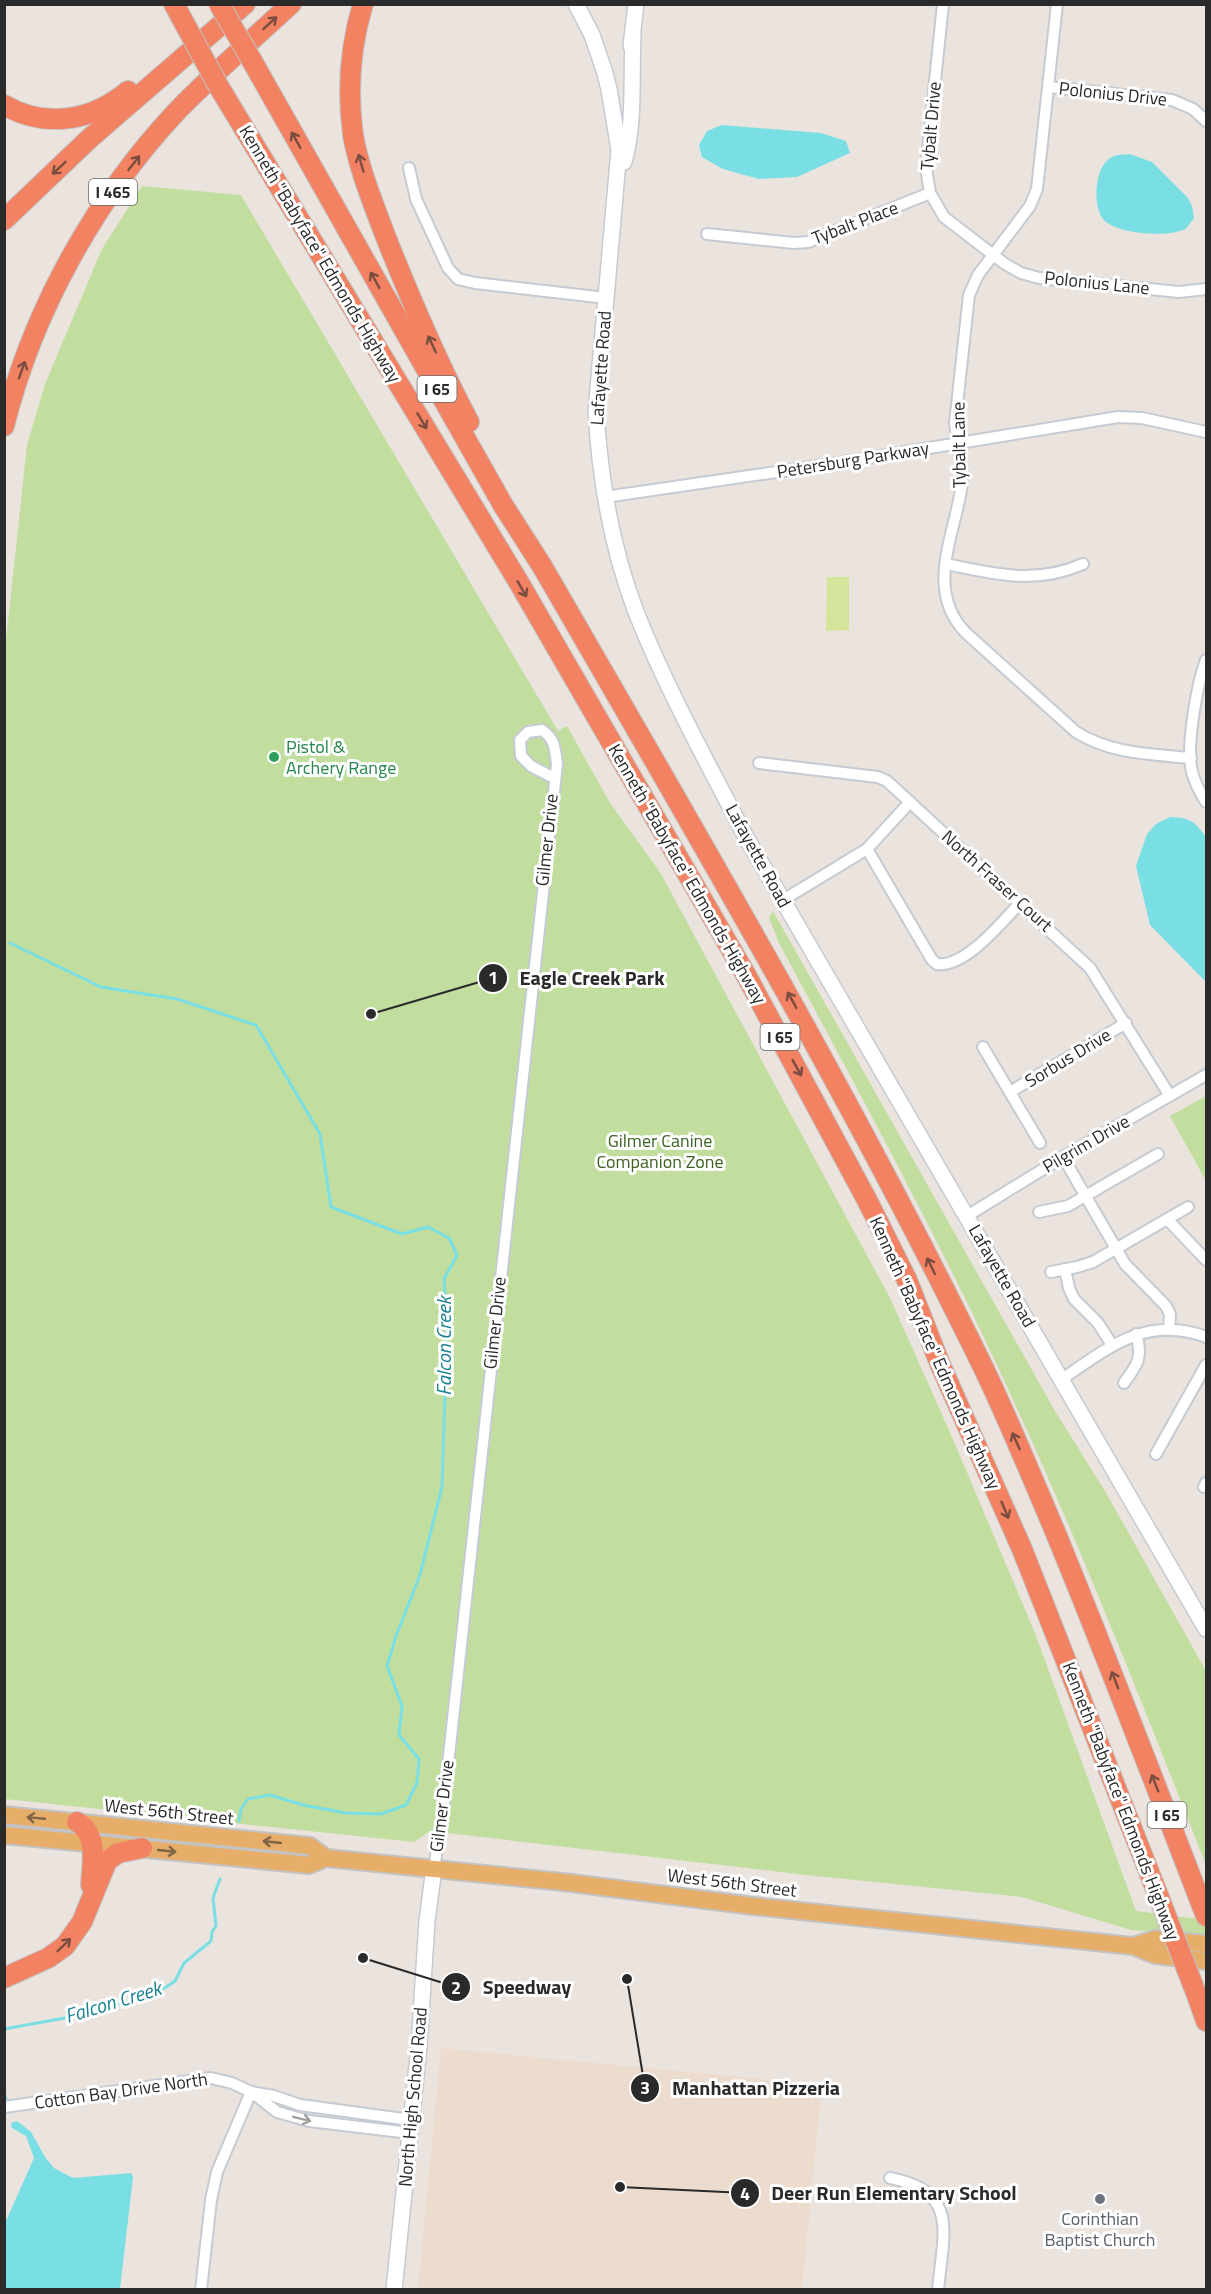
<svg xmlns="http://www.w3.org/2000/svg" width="1211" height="2294" viewBox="0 0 1211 2294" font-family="'Titillium Web',sans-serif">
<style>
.education{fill:#ecdcce}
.green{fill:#c1de9e}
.pitch{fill:#d5e49b}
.water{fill:#79dfe5}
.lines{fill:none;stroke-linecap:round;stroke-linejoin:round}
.stream{stroke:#79dfe5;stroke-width:3}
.street-casing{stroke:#c5cbd3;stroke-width:14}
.secondary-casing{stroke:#c5cbd3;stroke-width:18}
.primary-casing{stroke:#c3c3c3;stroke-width:20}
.highway-casing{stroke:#c3c3c3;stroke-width:22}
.street{stroke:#fff;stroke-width:10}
.secondary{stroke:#fff;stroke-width:15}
.primary{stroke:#e6ae68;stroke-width:16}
.highway{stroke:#f28262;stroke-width:20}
.highway-bridge-casing{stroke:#c3c3c3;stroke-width:22;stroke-linecap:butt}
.highway-bridge{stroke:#f28262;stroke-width:20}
.oneway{stroke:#7a4d40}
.oneway2{stroke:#7f6546}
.oneway3{stroke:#9f9f9f}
.leisure-dot{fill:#2e9e5b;stroke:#fff;stroke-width:2}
.worship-dot{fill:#6b7280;stroke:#fff;stroke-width:2}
.labels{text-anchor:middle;stroke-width:6;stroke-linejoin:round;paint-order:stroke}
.shield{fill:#fff;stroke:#6a6a6a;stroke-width:1.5}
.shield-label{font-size:16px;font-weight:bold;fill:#2a2a2a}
.street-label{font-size:18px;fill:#2a2a2a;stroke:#fff}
.leisure-label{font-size:18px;fill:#27864d;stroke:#fff;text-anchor:start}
.park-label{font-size:18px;fill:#3c6220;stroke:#fff}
.worship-label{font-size:18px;fill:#5b616d;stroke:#fff}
.water-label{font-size:20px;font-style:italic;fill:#188191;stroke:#fff}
.leader{fill:none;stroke:#2a2a2a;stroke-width:2}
.callout-dot{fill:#2a2a2a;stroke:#fff;stroke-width:2}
.mark-label{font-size:18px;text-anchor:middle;font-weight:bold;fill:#fff}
.callout-label{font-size:20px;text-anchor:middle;font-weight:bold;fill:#2a2a2a;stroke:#fff;stroke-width:6;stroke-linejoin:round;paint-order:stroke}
</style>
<rect width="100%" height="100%" fill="#ebe3de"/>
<path class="education" d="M441 2048 822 2085 802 2289H418Z"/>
<g class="green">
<path d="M142 186 241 195 558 731 567 726 610 803 660 872 890 1298 952 1437 1035 1633 1136 1911 1206 1920V1935L1131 1930 1022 1897 806 1875 430 1831 414 1842 5 1799 4 659 27 445 45 384 102 249Z"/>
<path d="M773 911 1055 1411 1105 1491 1206 1671V1865C1140 1697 1074 1529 997 1365 930 1222 854 1083 779 943L769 918Z"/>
<path d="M1206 1096V1181L1170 1116Z"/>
</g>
<path class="pitch" d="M827 577H849V630L826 631Z"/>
<g class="water">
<path d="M722 125 821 133 846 141 850 153 797 177 759 179 723 169 702 157 699 145 707 131Z"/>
<path d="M1130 154 1152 162 1188 198 1192 206 1194 218C1191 222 1188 227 1185 229 1168 238 1117 234 1104 220 1092 207 1094 165 1112 157 1116 154 1125 155 1130 154Z"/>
<path d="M1170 817C1191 818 1194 821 1206 837V982L1150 925 1136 866 1147 834 1156 824Z"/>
<path d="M17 2121 31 2132 45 2157 54 2168 73 2178 131 2173 133 2177 120 2289H5V2223L34 2158 26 2136 12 2128 11 2123Z"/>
</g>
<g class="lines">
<g class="stream">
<path d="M10 943 101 987 177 999 256 1025 320 1134 331 1207 402 1234 428 1227 449 1238 457 1255 444 1279 447 1331 442 1487 420 1575 396 1636 387 1666 402 1706 399 1735 419 1759 417 1783 406 1805 381 1814 346 1813 303 1805 270 1795 248 1799 241 1809 239 1821"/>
<path d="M4 2029 87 2014 159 1992 175 1981 184 1963 211 1941 212 1932 216 1926 213 1898 220 1879"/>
<path d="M4 2093 6 2099"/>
</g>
<g class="street-casing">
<g id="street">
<path d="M943 4 926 168 930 193 944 217 1005 264 1021 273 1039 278 1179 292 1206 289"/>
<path d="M1057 4 1037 189 1030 206 978 275 969 295 955 423 962 471V484C955 535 924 590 966 633L1076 732C1111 754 1150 754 1191 758"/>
<path d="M1049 87 1172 100 1193 109 1206 121"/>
<path d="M409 168 416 199 448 268 458 279 475 283 606 298"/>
<path d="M707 234 794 243 808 242 930 193"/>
<path d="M605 497 838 463 1118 417 1142 418 1206 432"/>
<path d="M946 564C995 574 1035 585 1083 564"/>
<path d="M1206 660C1197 684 1187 742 1191 767 1193 780 1199 791 1206 802"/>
<path d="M759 763 878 777 887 781 1090 968 1170 1096"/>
<path d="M867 849 932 960 937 964C965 968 1002 922 1020 903"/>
<path d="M783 900 867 849 910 802"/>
<path d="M983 1047 1040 1143"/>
<path d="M1010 1092 1126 1023"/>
<path d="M1063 1157 1125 1264 1166 1306 1170 1314 1169 1329"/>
<path d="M1039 1212 1068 1206 1158 1154"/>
<path d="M967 1216 1063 1157 1206 1075"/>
<path d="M1167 1219 1206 1260"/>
<path d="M1065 1269 1069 1288 1074 1299 1098 1323 1112 1345"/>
<path d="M1051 1272 1077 1267 1093 1262 1188 1207"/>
<path d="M1062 1379C1109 1347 1147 1315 1206 1337"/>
<path d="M1124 1383C1138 1364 1143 1357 1136 1334"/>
<path d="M1156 1454 1206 1365"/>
<path d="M1204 1487 1206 1483"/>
<path d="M434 1868 442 1820 557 764C555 749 555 739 542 730L528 732 520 740 521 756 531 766 554 778"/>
<path d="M254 2094 277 2112 309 2121 410 2133"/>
<path d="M4 2107 211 2078 232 2083 251 2092 274 2096 300 2105 411 2120"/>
<path d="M890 2178C960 2191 943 2234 938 2290"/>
<path d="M201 2290 211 2200 217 2172 251 2092"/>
</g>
</g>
<g class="secondary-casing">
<g id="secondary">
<path d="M576 4 592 35 604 70 609 89 619 150 596 412C600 479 612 549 636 612 667 690 708 764 746 837L1206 1629"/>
<path d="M631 46 636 4"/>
<path d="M624 162C635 124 631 76 633 36"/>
<path d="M394 2290 419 2046 427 1921 434 1868"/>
</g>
</g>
<g class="primary-casing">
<g id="primary">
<path d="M4 1815 310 1846 326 1858"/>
<path d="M4 1835 309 1865 326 1858 563 1882 753 1906 1133 1946 1155 1955 1206 1961"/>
<path d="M1133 1946 1155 1939 1206 1944"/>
</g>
</g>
<g class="highway-casing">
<g id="highway">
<path d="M174 4 188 30"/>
<path d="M363 4C350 47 347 91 353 135 359 169 373 203 385 235 410 298 437 362 469 422"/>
<path d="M251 59 503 505 542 566C695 831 850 1094 984 1369 1009 1421 1031 1475 1054 1529 1107 1657 1156 1787 1206 1916"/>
<path d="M219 87 518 581 746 975 867 1200 907 1280 940 1364 1022 1549 1158 1895"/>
<path d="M4 105C46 129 92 121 128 91"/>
<path d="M4 220 89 139 245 4"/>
<path d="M4 426C33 310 96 197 178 110 214 73 253 39 291 4"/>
<path d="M77 1822C99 1835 92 1863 91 1885"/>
<path d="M4 1978 48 1958 65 1946 82 1922 107 1861 118 1853 142 1848"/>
<path d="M1198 1998 1206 2021"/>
</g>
</g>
<use href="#street" class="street"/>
<use href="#secondary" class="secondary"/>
<use href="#primary" class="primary"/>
<use href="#highway" class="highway"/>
<g class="highway-bridge-casing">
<g id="highway-bridge">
<path d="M219 4 251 59"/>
<path d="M188 30 219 87"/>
<path d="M1158 1895 1198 1998"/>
</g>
</g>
<use href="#highway-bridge" class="highway-bridge"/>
</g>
<defs><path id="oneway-shaft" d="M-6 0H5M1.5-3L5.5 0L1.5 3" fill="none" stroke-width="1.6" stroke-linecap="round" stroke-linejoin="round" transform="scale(1.5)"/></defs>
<g class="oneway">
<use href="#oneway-shaft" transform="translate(270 23) rotate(-42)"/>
<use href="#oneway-shaft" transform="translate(296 140) rotate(-119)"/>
<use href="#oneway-shaft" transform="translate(134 163) rotate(-52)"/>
<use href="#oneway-shaft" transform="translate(361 163) rotate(-106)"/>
<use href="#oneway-shaft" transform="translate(59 168) rotate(137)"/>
<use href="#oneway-shaft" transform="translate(375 280) rotate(-119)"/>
<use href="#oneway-shaft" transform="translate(432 344) rotate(-115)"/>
<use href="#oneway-shaft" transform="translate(22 370) rotate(-70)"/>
<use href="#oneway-shaft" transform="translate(422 421) rotate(59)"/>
<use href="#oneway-shaft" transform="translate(522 589) rotate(60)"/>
<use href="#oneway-shaft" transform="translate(792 1000) rotate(-119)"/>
<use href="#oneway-shaft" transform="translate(797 1068) rotate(61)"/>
<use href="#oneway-shaft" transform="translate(931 1266) rotate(-116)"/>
<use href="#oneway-shaft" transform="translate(1016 1441) rotate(-114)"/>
<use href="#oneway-shaft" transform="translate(1005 1510) rotate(67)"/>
<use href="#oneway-shaft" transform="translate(1115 1680) rotate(-111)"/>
<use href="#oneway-shaft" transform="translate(1155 1783) rotate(-111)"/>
<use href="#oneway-shaft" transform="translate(64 1945) rotate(-44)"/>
</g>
<g class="oneway2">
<use href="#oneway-shaft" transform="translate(36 1818) rotate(-175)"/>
<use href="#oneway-shaft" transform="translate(272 1842) rotate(-174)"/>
<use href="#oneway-shaft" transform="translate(167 1851) rotate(6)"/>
</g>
<use class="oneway3" href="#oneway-shaft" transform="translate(302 2119) rotate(14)"/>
<circle class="leisure-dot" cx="274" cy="757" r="6"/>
<circle class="worship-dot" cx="1100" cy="2199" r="6"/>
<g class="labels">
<g class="shield">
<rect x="89" y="179" width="48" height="26" rx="4.5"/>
<rect x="417.5" y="376" width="39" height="26" rx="4.5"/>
<rect x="760.5" y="1024" width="39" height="26" rx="4.5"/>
<rect x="1147.5" y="1802" width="39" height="26" rx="4.5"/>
</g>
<g class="shield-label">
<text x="113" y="198">I 465</text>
<text x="437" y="395">I 65</text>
<text x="780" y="1043">I 65</text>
<text x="1167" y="1821">I 65</text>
</g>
<g class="street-label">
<text transform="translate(1113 94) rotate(6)" y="6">Polonius Drive</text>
<text transform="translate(931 126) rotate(-85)" y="6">Tybalt Drive</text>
<text transform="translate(855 223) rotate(-21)" y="6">Tybalt Place</text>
<text transform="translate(320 254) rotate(59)" y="6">Kenneth "Babyface" Edmonds Highway</text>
<text transform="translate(1097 283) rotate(6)" y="6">Polonius Lane</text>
<text transform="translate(601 368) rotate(-86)" y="6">Lafayette Road</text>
<text transform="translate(959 445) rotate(-91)" y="6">Tybalt Lane</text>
<text transform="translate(853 460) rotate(-9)" y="6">Petersburg Parkway</text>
<text transform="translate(547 840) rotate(-84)" y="6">Gilmer Drive</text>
<text transform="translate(758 856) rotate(61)" y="6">Lafayette Road</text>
<text transform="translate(687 874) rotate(60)" y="6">Kenneth "Babyface" Edmonds Highway</text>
<text transform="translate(997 881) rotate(42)" y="6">North Fraser Court</text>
<text transform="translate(1068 1058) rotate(-31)" y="6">Sorbus Drive</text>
<text transform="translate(1086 1144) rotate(-30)" y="6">Pilgrim Drive</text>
<text transform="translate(1002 1276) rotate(60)" y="6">Lafayette Road</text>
<text transform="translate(495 1323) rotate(-84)" y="6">Gilmer Drive</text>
<text transform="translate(935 1353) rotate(66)" y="6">Kenneth "Babyface" Edmonds Highway</text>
<text transform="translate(1121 1801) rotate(69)" y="6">Kenneth "Babyface" Edmonds Highway</text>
<text transform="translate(442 1806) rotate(-83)" y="6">Gilmer Drive</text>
<text transform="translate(169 1812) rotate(6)" y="6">West 56th Street</text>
<text transform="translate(732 1883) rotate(7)" y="6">West 56th Street</text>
<text transform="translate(121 2091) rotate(-8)" y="6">Cotton Bay Drive North</text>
<text transform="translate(413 2097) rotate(-85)" y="6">North High School Road</text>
</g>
<g class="leisure-label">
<text x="286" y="753">Pistol &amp;<tspan x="286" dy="21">Archery Range</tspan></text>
</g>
<g class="park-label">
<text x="660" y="1147">Gilmer Canine<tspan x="660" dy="21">Companion Zone</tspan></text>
</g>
<g class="worship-label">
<text x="1100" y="2225">Corinthian<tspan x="1100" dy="21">Baptist Church</tspan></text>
</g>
<g class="water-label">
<text transform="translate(444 1346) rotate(-90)" y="7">Falcon Creek</text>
<text transform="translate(113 2002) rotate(-17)" y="7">Falcon Creek</text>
</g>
</g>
<path class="leader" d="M371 1014L493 978M363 1958L456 1987M627 1979L645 2088M620 2187L745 2193"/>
<g class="callout-dot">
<circle cx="371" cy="1014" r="6"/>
<circle cx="363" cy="1958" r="6"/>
<circle cx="627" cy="1979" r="6"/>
<circle cx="620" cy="2187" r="6"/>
<circle cx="493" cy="978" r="15"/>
<circle cx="456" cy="1987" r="15"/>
<circle cx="645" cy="2088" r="15"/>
<circle cx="745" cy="2193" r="15"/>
</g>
<g class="mark-label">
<text x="493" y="984">1</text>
<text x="456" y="1994">2</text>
<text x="645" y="2094">3</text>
<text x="745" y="2200">4</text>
</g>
<g class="callout-label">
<text x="592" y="985">Eagle Creek Park</text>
<text x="527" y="1994">Speedway</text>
<text x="756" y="2095">Manhattan Pizzeria</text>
<text x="894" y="2200">Deer Run Elementary School</text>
</g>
<rect width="1211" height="2294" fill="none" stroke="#2a2a2a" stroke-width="12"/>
</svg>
